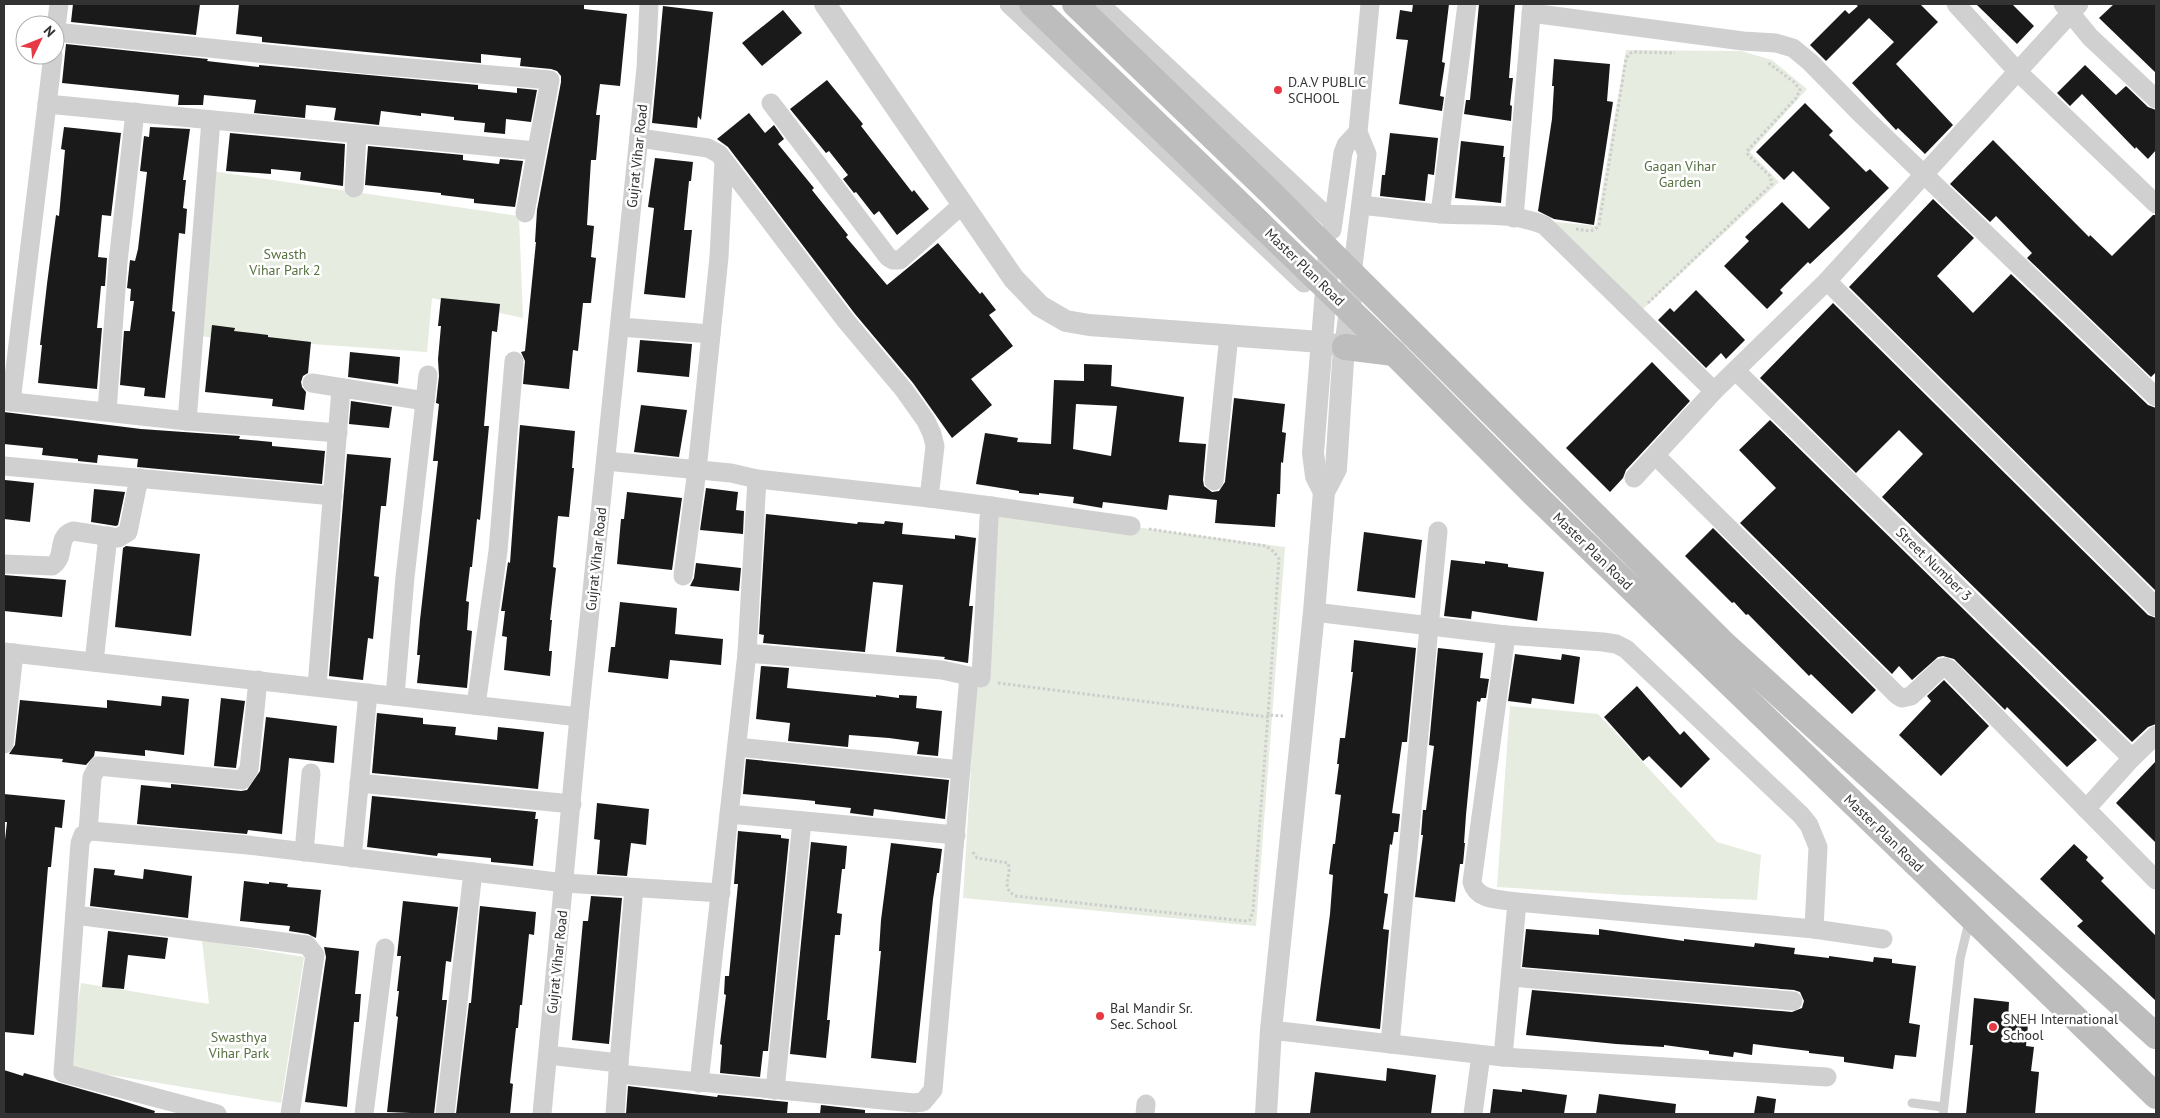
<svg xmlns="http://www.w3.org/2000/svg" width="2160" height="1118" viewBox="0 0 2160 1118" font-family="'PT Sans',sans-serif">
<style>
.green{fill:#e6ecdf}
.building{fill:#1a1a1a;fill-rule:evenodd}
.lines{fill:none;stroke-linecap:round;stroke-linejoin:round}
.path{stroke:#cdcdcd;stroke-width:3;stroke-dasharray:2.5 2.5;stroke-linecap:butt}
.service{stroke:#d0d0d0;stroke-width:9}
.minor{stroke:#d0d0d0;stroke-width:19}
.tertiary{stroke:#d0d0d0;stroke-width:22}
.secondary{stroke:#bdbdbd;stroke-width:26}
.poi-dot{fill:#e63945;stroke:#fff;stroke-width:2}
.labels{text-anchor:middle;stroke-width:5;stroke-linejoin:round;paint-order:stroke}
.poi-label{font-size:14px;fill:#333;stroke:#fff;text-anchor:start}
.street-label{font-size:14px;fill:#333;stroke:#fff}
.park-label{font-size:14px;fill:#56703f;stroke:#fff}
</style>
<rect width="100%" height="100%" fill="#fff"/>
<g class="green">
<path d="M1626 50 1741 51 1772 60 1807 89 1750 152 1779 182 1643 309 1546 221 1596 226Z"/>
<path d="M198 169 519 216 523 318 432 298 427 352 195 336Z"/>
<path d="M987 507 1285 547 1256 926 963 898Z"/>
<path d="M1510 706 1598 714 1717 842 1761 855 1757 900 1626 895 1497 887Z"/>
<path d="M202 940 304 957 281 1103 68 1068 81 983 209 1004Z"/>
</g>
<g class="building">
<path d="M73 4H200L196 35 71 22Z"/>
<path d="M239 4H584V9L627 14 620 86 600 84 596 115H600L596 160H591L587 225 594 226 591 257 596 258 591 303H583L578 351 573 350 569 389 523 384 525 361 521 352 525 351 536 242H535L537 210 561 82V76L557 71 551 69 520 66 521 58 481 54V63L262 42V37L236 34Z"/>
<path d="M1413 4H1449L1442 62 1445 63 1440 96 1444 97 1442 111 1399 104 1408 40 1396 39 1400 10 1412 12Z"/>
<path d="M1479 4H1515L1509 78H1513L1510 105 1512 106 1511 121 1464 114 1466 100H1470Z"/>
<path d="M1855 4H1920L1938 22 1896 64 1953 125 1925 154 1898 128 1896 130 1852 83 1894 42 1869 18 1826 61 1810 45 1845 10 1849 14 1858 6Z"/>
<path d="M1976 4H2012L2034 26 2017 44Z"/>
<path d="M2114 4H2156V73L2099 18Z"/>
<path d="M663 6 713 12 701 120 698 116 697 128 652 123Z"/>
<path d="M783 10 802 33 762 66 742 43Z"/>
<path d="M66 44 208 59 207 61 259 67V65L478 85V89L517 93V88L537 90 531 122 506 119 505 134 484 132 485 123 454 120V117L421 113V116L381 111 379 125 334 120 336 108 306 105 305 118 254 113 256 100 204 95 203 105H178L179 95 62 83Z"/>
<path d="M1554 59 1610 64 1607 101 1613 102 1594 225 1554 219 1538 211 1552 119 1554 86H1552Z"/>
<path d="M2085 65 2116 95 2126 86 2148 107 2156 110V150L2148 159 2136 147 2135 149 2082 94 2070 106 2057 93Z"/>
<path d="M827 80 863 124 861 126 912 192 914 190 929 209 897 235 879 211 874 215 856 192 854 193 843 179 848 175 829 151 826 153 790 109Z"/>
<path d="M1805 103 1833 131 1829 135 1866 172 1870 169 1889 188 1842 234 1810 264 1808 262 1780 290 1783 293 1767 309 1724 266 1749 241 1745 237 1782 202 1809 229 1830 208 1793 171 1784 180 1756 152Z"/>
<path d="M749 113 765 133 774 125 784 139 778 144 814 188 812 190 848 235 846 237 887 285 938 243 980 294 982 292 996 310 989 315 1013 346 971 379 992 405 952 438 913 383 855 314 728 147 717 139Z"/>
<path d="M64 127 121 133 111 216 102 215 98 257 107 258 105 286H101L97 328H102L97 389 38 383 42 345H40L47 284 56 215 59 216 65 150 61 149Z"/>
<path d="M150 127 190 129 183 180H186L183 208 187 209 185 234 179 233 172 311 175 312 165 398 144 396 145 388 120 385 124 331H130L134 301H130L131 289 127 288 130 260 135 261 138 249 147 172 140 171 144 136 149 137Z"/>
<path d="M230 133 345 144 343 186 300 180 301 172 271 169V174L226 171Z"/>
<path d="M1390 133 1438 138 1434 175 1428 174 1425 201 1380 196 1382 175H1385Z"/>
<path d="M1993 140 2089 237 2090 235 2112 256 2153 215H2156V372L2151 377 2027 258 2032 253 1996 216 1990 222 1950 184Z"/>
<path d="M1461 141 1504 146 1503 157H1505L1501 203 1455 198Z"/>
<path d="M368 146 463 155V160L499 164 500 159 523 161 515 207 474 203V199L441 195V193L365 185Z"/>
<path d="M655 158 693 162 691 181H689L684 230H692L685 298 644 294 654 208 648 207Z"/>
<path d="M1933 199 1974 238 1937 276 1973 313 2011 274 2148 405 2156 408V591L1849 287Z"/>
<path d="M1696 290 1745 340 1726 359 1721 353 1706 368 1658 320 1670 308 1674 312Z"/>
<path d="M441 298 500 304 497 332 492 331 484 426H489L480 520 477 519 472 567H470L466 601 469 602 467 630 472 631 467 688 417 683 420 655H417L420 620 438 461H433L439 404 436 403 439 376 438 359 441 326H438Z"/>
<path d="M1833 303 2148 615 2156 618V724L2148 727 2132 742 1882 497 1923 454 1899 430 1856 473 1760 378Z"/>
<path d="M212 325 235 328 234 331 268 335V337L311 342 308 373 303 376 301 382 302 387 306 392 304 410 272 406 273 399 205 392Z"/>
<path d="M640 340 692 344 689 377 637 372Z"/>
<path d="M350 352 400 357 398 384 348 377Z"/>
<path d="M1652 362 1690 401 1626 470 1623 478 1610 492 1566 448Z"/>
<path d="M1084 364 1112 365 1111 386 1184 397 1179 442 1206 444 1203 480 1204 486 1212 492 1219 491 1225 482 1234 398 1285 404 1282 432 1286 433 1283 463 1281 462 1280 494H1277L1275 527 1215 523 1217 500 1169 495 1167 510 1103 502 1102 508 1073 503 1074 497 1039 493V495L1019 493V491L976 484 985 433 1018 438 1017 442 1051 444 1054 380 1084 381ZM1076 404 1117 406 1111 456 1073 449Z"/>
<path d="M351 401 392 407 389 428 349 424Z"/>
<path d="M641 405 687 410 679 457 634 452Z"/>
<path d="M4 412 141 429 240 436 239 439 272 442V446L325 451 322 484 137 467 138 459 98 455 97 463 78 461V459L42 455 43 448 4 444Z"/>
<path d="M1770 420 2097 740 2067 767 2007 707 2005 710 1954 659 1943 656 1938 657 1912 680 1899 666 1892 674 1740 523 1776 488 1739 450Z"/>
<path d="M520 425 575 431 572 468H574L569 517 558 516 553 567 556 568 550 620H552L549 651H552L550 676 504 670 507 637 502 636 505 611H501L508 562 510 563Z"/>
<path d="M347 454 391 458 386 506H381L374 576 379 577 373 639 368 638 363 680 329 676Z"/>
<path d="M5 480 34 483 30 522 4 519Z"/>
<path d="M706 488 738 492 736 510 744 511 743 534 700 530Z"/>
<path d="M94 489 125 492 118 525 116 526 91 522Z"/>
<path d="M627 492 682 498 672 570 617 564 621 519H624Z"/>
<path d="M766 514 857 524 858 522 884 524 885 521 903 523 902 534 955 539V535L976 538 969 606H973L968 663 944 659 945 657 896 652 903 585 873 582 865 652 763 643 764 635 759 634Z"/>
<path d="M1713 528 1876 690 1852 714 1811 674 1809 676 1748 614 1746 615 1734 602 1732 603 1685 556Z"/>
<path d="M1364 532 1422 540 1415 598 1357 591Z"/>
<path d="M126 546 200 554 191 636 115 627 123 548Z"/>
<path d="M1451 560 1485 564V561L1508 564V567L1544 572 1537 621 1472 611 1471 619 1444 616Z"/>
<path d="M696 563 741 568 739 591 690 586 694 578Z"/>
<path d="M4 575 66 580 62 617 4 611Z"/>
<path d="M620 602 677 608 675 634 723 639 721 665 670 660 668 679 608 672 611 647H615Z"/>
<path d="M1354 640 1416 648 1407 742H1402L1392 813 1400 814 1398 832H1394L1392 845 1390 844 1384 893 1388 894 1383 929 1389 930 1380 1029 1316 1021 1330 914 1333 875 1329 874 1333 844H1335L1341 795 1335 794 1339 764H1337L1340 738H1345L1353 672H1351Z"/>
<path d="M1438 648 1483 653 1480 678 1489 679 1486 698H1481L1480 702 1477 701 1466 815 1464 843H1465L1463 864H1460L1455 902 1415 897 1423 835H1421L1423 810H1426L1434 746 1429 745Z"/>
<path d="M1515 654 1561 660 1562 654 1580 657 1574 704 1532 698 1531 704 1508 701Z"/>
<path d="M761 666 789 668 787 688 876 697V695L899 698V695L917 696 916 708 942 711 938 756 917 754 919 742 889 738 849 735 848 747 788 741 790 723 756 719Z"/>
<path d="M1944 680 1989 726 1941 776 1899 735 1931 701 1927 696Z"/>
<path d="M1637 686 1680 735 1684 731 1710 759 1681 788 1649 756 1643 761 1604 717Z"/>
<path d="M162 696 189 699 184 755 145 750V756L95 751 94 756 86 765 62 762 63 759 9 754 15 745 20 700 107 708V700L161 706Z"/>
<path d="M221 698 245 701 236 768 214 766Z"/>
<path d="M377 713 423 718V724L456 727 455 735 497 740 498 727 544 732 538 789 372 773Z"/>
<path d="M266 717 337 726 334 763 289 758 282 834 248 830 247 834 137 824 141 785 171 788V784L241 791 247 790 260 771Z"/>
<path d="M746 759 949 780 945 819 874 809 873 816 850 813 851 808 815 804V801L743 794Z"/>
<path d="M2156 761V843L2116 803Z"/>
<path d="M4 794 65 800 62 828 55 827 51 867H48L34 1035 4 1032V849L7 822H4Z"/>
<path d="M372 796 536 812 535 819H538L533 866 491 862V858L438 853 437 856 367 847Z"/>
<path d="M597 803 649 809 646 845 631 843 627 876 597 874 600 840 594 839Z"/>
<path d="M738 831 781 835V838L789 839 768 1051H763L760 1077 720 1073 722 1045 720 1044 726 995 724 994 725 976H729L738 884H734Z"/>
<path d="M811 842 847 846 845 869H842L837 913 842 914 840 935H835L827 1020H830L826 1058 790 1054Z"/>
<path d="M891 843 942 849 939 873H937L933 899 916 1063 871 1058 881 951H879L881 920Z"/>
<path d="M2074 844 2088 857 2086 860 2104 878 2101 881 2156 936V1001L2077 926 2083 921 2040 879Z"/>
<path d="M94 868 115 870 114 875 143 879 144 869 192 876 188 918 90 906Z"/>
<path d="M244 881 269 884V882L288 884 287 887 321 890 316 938 308 934 289 931 290 926 240 921Z"/>
<path d="M591 896 622 898 609 1044 572 1040 583 921H588Z"/>
<path d="M403 901 458 907 451 962 446 961 442 1000H447L434 1114 387 1112 398 1017 396 1016 399 991H397L401 956H397Z"/>
<path d="M480 906 536 912 534 935 529 934 522 1005H520L518 1028H516L510 1083 513 1084 510 1114H456L469 1003H471Z"/>
<path d="M1526 929 1599 935V929L1684 941V939L1754 947 1755 943 1795 948 1794 954 1829 958V956L1873 962 1874 957 1892 959V963L1916 966 1909 1023 1920 1025 1916 1057 1895 1055 1893 1069 1844 1062V1057L1809 1053V1051L1753 1044 1752 1055 1734 1052 1733 1057 1709 1054V1051L1664 1045V1047L1616 1044 1526 1035 1532 990 1792 1012 1802 1008 1804 1001 1800 992 1794 990 1522 967Z"/>
<path d="M108 931 168 938 165 959 128 955 124 989 102 987Z"/>
<path d="M324 947 359 951 355 994H361L359 1022H354L347 1107 305 1102 326 957Z"/>
<path d="M1974 998 2009 1002 2008 1022 2028 1024 2026 1046 2034 1047 2031 1071 2039 1072 2035 1114H1966L1973 1045H1970Z"/>
<path d="M1387 1068 1436 1075 1431 1114H1310L1315 1072 1386 1081Z"/>
<path d="M4 1070 23 1076 24 1073 120 1100 155 1111 154 1114H4Z"/>
<path d="M628 1086 717 1097 718 1095 788 1102 787 1114H626Z"/>
<path d="M1493 1089 1522 1092V1089L1567 1095 1564 1114H1490Z"/>
<path d="M1599 1094 1676 1104 1675 1114H1596Z"/>
<path d="M1757 1096 1776 1099 1774 1114H1754Z"/>
<path d="M821 1105 865 1110V1114H820Z"/>
</g>
<g class="lines">
<g class="path">
<path d="M1576 229C1585 230 1593 234 1599 225L1626 59 1629 54 1633 52 1675 53"/>
<path d="M1648 303 1772 184 1770 176 1748 155 1747 151 1796 98 1800 90 1795 83 1767 62"/>
<path d="M1149 529 1266 546 1274 552 1279 559 1268 715"/>
<path d="M998 683 1268 717"/>
<path d="M973 852 977 858 1008 863C1013 877 999 885 1015 896L1245 921 1250 920 1253 911 1268 715 1283 716"/>
</g>
<g class="service">
<path d="M1912 1103 1943 1107"/>
<path d="M1943 1114 1960 959 1969 922"/>
</g>
<g class="minor">
<path d="M1009 4 1304 283"/>
<path d="M1100 4 1333 222"/>
<path d="M1956 4 2018 72 2156 204"/>
<path d="M2063 4 2090 37 2156 99"/>
<path d="M1531 13 1743 41 1776 43 1793 48 1810 62 1863 116 2156 397"/>
<path d="M55 32 363 64 550 80 525 213"/>
<path d="M55 35 59 4"/>
<path d="M771 103 888 257 893 260H900L963 204"/>
<path d="M47 104 536 151"/>
<path d="M639 138 708 148 719 154 846 321 904 390 926 421 932 434 935 446 929 498 757 479 747 653 699 1083"/>
<path d="M354 188 357 135"/>
<path d="M1362 205C1388 208 1415 212 1442 214 1475 216 1513 212 1544 225L1714 391"/>
<path d="M1440 214 1467 4"/>
<path d="M1514 218 1532 4"/>
<path d="M1332 230 1343 153 1346 145 1358 132"/>
<path d="M1352 274 1367 154 1358 132 1370 4"/>
<path d="M1827 281 2156 607"/>
<path d="M620 327 711 334"/>
<path d="M1736 371 2132 758"/>
<path d="M312 383 425 401"/>
<path d="M4 401 187 421 338 433"/>
<path d="M11 402 53 55"/>
<path d="M107 411 118 262 135 112"/>
<path d="M187 421 211 120"/>
<path d="M1656 456 1897 695 1902 698 1911 696 1941 668 1945 667 1949 669 2156 880"/>
<path d="M606 461 731 473 757 479"/>
<path d="M4 466 333 496"/>
<path d="M1634 478 1714 391 1827 281 2079 4"/>
<path d="M1214 481 1229 335"/>
<path d="M929 498 991 506"/>
<path d="M4 564 52 566C67 557 55 537 73 531L118 538 128 532 139 478"/>
<path d="M683 576 697 470 719 257 724 161"/>
<path d="M1314 612 1506 635"/>
<path d="M4 652 579 717"/>
<path d="M94 662 108 536"/>
<path d="M969 676 981 678 989 518 991 506 1131 526"/>
<path d="M317 686 341 389"/>
<path d="M395 696 405 577 428 375"/>
<path d="M476 705 498 551 514 361"/>
<path d="M4 744 14 653"/>
<path d="M737 747 961 770"/>
<path d="M359 783 572 804"/>
<path d="M2086 809 2132 758 2156 735"/>
<path d="M729 814 956 835"/>
<path d="M88 832 92 777 98 766 242 780 249 769 258 680"/>
<path d="M304 852 311 773"/>
<path d="M352 858 368 693"/>
<path d="M75 915 307 945 315 955 290 1114"/>
<path d="M1814 929 1883 939"/>
<path d="M1511 977 1793 1001"/>
<path d="M1271 1030 1503 1057 1827 1077"/>
<path d="M1390 1044 1438 531"/>
<path d="M548 1055 619 1063 618 1074 914 1103 923 1102 933 1090 969 676 942 670 747 653"/>
<path d="M1503 1057 1517 902 1814 929 1818 847 1809 825 1801 815 1626 649 1616 644 1603 642 1506 635 1472 882C1477 901 1500 899 1517 902"/>
<path d="M619 1063 634 888"/>
<path d="M775 1090 802 821"/>
<path d="M217 1114 63 1073 80 843 83 835 91 831 248 845 565 883 721 893"/>
<path d="M364 1114 385 948"/>
<path d="M445 1114 473 872"/>
<path d="M542 1114 579 717 646 68 649 4"/>
<path d="M615 1114 618 1074"/>
<path d="M1145 1114 1146 1104"/>
<path d="M1473 1114 1481 1055"/>
</g>
<g class="tertiary">
<path d="M825 4 1014 279 1040 306 1066 321 1089 325 1321 342 1345 347"/>
<path d="M1324 492 1316 476 1313 453 1329 252"/>
<path d="M1266 1114 1271 1030 1314 612 1324 492 1336 469 1343 361 1350 311 1352 274"/>
</g>
<g class="secondary">
<path d="M1032 4 1394 353 1534 494 2156 1096"/>
<path d="M1075 4 1271 193 1725 645 2156 1036"/>
<path d="M1345 347 1394 353"/>
</g>
</g>
<g class="poi-dot">
<circle cx="1278" cy="90" r="5"/>
<circle cx="1100" cy="1016" r="5"/>
<circle cx="1993" cy="1027" r="5"/>
</g>
<g class="labels">
<g class="poi-label">
<text x="1288" y="87">D.A.V PUBLIC<tspan x="1288" dy="16">SCHOOL</tspan></text>
<text x="1110" y="1013">Bal Mandir Sr.<tspan x="1110" dy="16">Sec. School</tspan></text>
<text x="2003" y="1024">SNEH International<tspan x="2003" dy="16">School</tspan></text>
</g>
<g class="street-label">
<text transform="translate(637 156) rotate(-84)" y="5">Gujrat Vihar Road</text>
<text transform="translate(1305 267) rotate(44)" y="5">Master Plan Road</text>
<text transform="translate(1593 551) rotate(44)" y="5">Master Plan Road</text>
<text transform="translate(596 559) rotate(-84)" y="5">Gujrat Vihar Road</text>
<text transform="translate(1934 564) rotate(44)" y="5">Street Number 3</text>
<text transform="translate(1884 833) rotate(44)" y="5">Master Plan Road</text>
<text transform="translate(557 962) rotate(-84)" y="5">Gujrat Vihar Road</text>
</g>
<g class="park-label">
<text x="1680" y="171">Gagan Vihar<tspan x="1680" dy="16">Garden</tspan></text>
<text x="285" y="259">Swasth<tspan x="285" dy="16">Vihar Park 2</tspan></text>
<text x="239" y="1042">Swasthya<tspan x="239" dy="16">Vihar Park</tspan></text>
</g>
</g>
<rect width="2160" height="1118" fill="none" stroke="#333333" stroke-width="10"/>
<g transform="translate(40 40) rotate(47)"><circle r="24" fill="#ffffff" stroke="#adadad"/>
<path d="M0-4L9 19L0 12L-9 19Z" fill="#e63945"/>
<text y="-8" font-size="14" font-weight="bold" text-anchor="middle" fill="#333333">N</text>
</g>
</svg>
